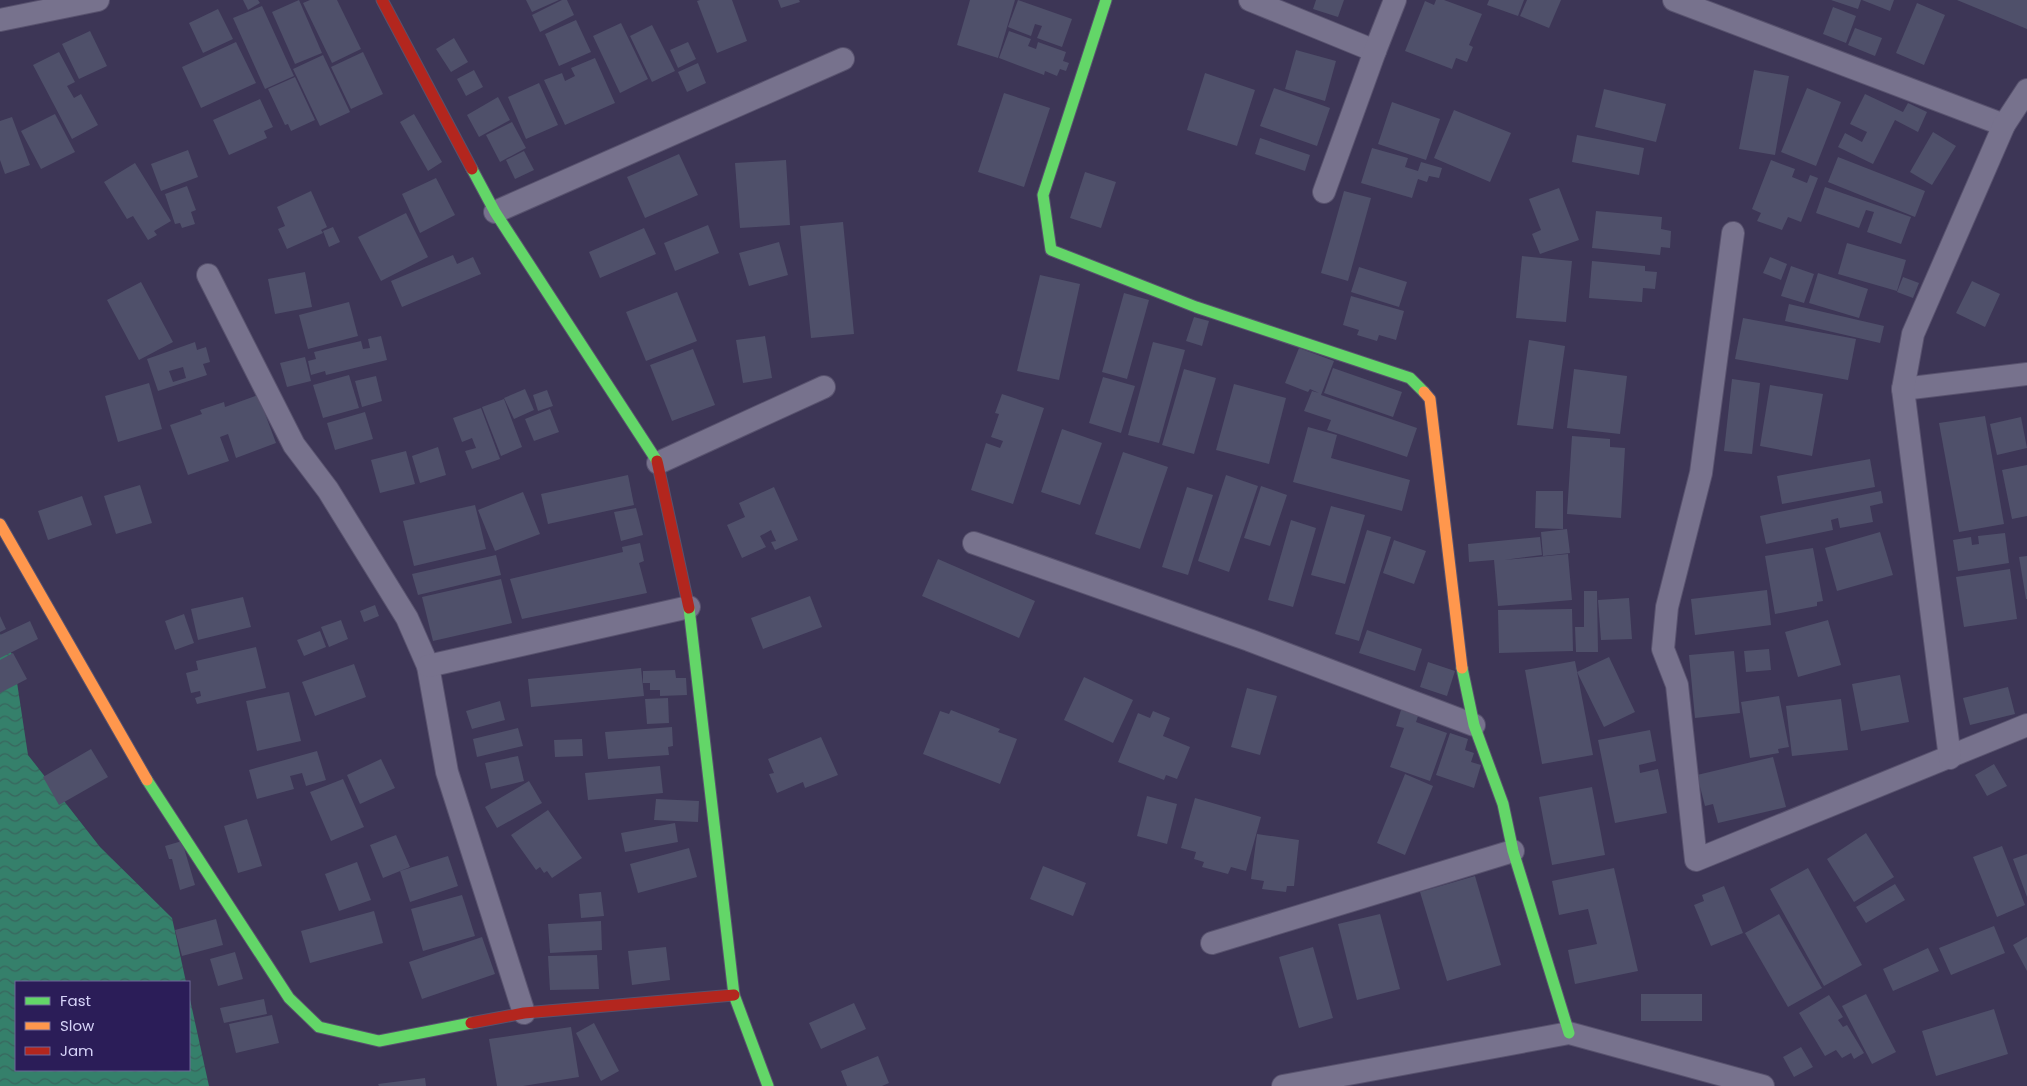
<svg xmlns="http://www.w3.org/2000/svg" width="2027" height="1086" viewBox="0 0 2027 1086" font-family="Poppins,sans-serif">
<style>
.water{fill:url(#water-waves)}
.building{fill:#4f506a;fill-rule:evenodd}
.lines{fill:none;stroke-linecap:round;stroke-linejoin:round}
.street-casing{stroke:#58526e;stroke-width:24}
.fast-casing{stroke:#58526e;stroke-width:13}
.slow-casing{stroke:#58526e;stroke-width:13}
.jam-casing{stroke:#58526e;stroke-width:13}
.street{stroke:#77728d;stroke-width:22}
.fast{stroke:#63d668;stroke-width:11}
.slow{stroke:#ff974d;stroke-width:11}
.jam{stroke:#b3261e;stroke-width:11}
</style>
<defs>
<pattern id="water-waves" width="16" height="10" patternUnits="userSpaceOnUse" patternTransform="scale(1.25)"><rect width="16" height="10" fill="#35806b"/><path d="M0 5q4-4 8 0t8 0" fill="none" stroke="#39665e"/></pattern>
</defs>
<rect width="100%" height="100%" fill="#3d3656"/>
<path class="water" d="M0 634 13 656 28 755 100 847 172 918 186 982H16V1070H189V995L209 1086H0Z"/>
<g class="building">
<path d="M243 0H258L260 3 248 10Z"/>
<path d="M299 0 322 53 295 64 272 12Z"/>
<path d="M310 0H337L361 49 332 63 303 3Z"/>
<path d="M526 0H559L532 12Z"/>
<path d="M562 0H567L574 15 540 32 532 15Z"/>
<path d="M700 0H732L747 41 717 53 697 1Z"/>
<path d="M778 0H799L800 2 781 8Z"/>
<path d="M970 0H1015L998 58 957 45Z"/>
<path d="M1018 0 1072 19 1062 47 1037 38 1042 26 1035 24 1031 36 1008 27Z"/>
<path d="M1316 0H1344L1338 17 1313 9Z"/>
<path d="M1436 0H1444L1482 14 1469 45 1473 47 1467 62 1456 58 1452 69 1405 51 1425 1 1434 5Z"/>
<path d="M1489 0H1524L1518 16 1487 5Z"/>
<path d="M1527 0H1561L1549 28 1520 16Z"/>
<path d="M1831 0H1861L1858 9Z"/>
<path d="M1862 0H1894L1890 11Z"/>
<path d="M1957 0H2027V29Z"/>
<path d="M1917 3 1945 15 1924 65 1896 53Z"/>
<path d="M262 6 294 76 265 89 233 18Z"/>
<path d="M1833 7 1856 16 1846 43 1823 34Z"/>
<path d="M218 9 233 39 203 53 189 23Z"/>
<path d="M576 20 591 52 559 66 545 34Z"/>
<path d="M621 23 648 79 620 93 593 36Z"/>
<path d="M652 25 675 71 652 82 630 36Z"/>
<path d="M1855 28 1882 38 1875 56 1848 45Z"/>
<path d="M90 31 107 66 79 79 62 44Z"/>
<path d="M1009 31 1031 39 1028 46 1036 49 1038 42 1066 52 1063 61 1069 63 1066 71 1060 69 1057 76 1045 71 1044 75 999 58Z"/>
<path d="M454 38 468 62 451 72 436 49Z"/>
<path d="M236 42 256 83 201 108 182 67Z"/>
<path d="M688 42 696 59 678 68 670 50Z"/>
<path d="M1296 50 1336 61 1325 101 1285 89Z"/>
<path d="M59 52 75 82 67 86 74 98 81 94 98 125 72 139 33 65Z"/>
<path d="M363 52 383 94 351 109 331 67Z"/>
<path d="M323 55 350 112 320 126 293 69Z"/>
<path d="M595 58 615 103 565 125 544 80 562 73 565 81 575 76 571 68Z"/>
<path d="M698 63 706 83 687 92 678 72Z"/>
<path d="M474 70 483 87 466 96 457 79Z"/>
<path d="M1754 70 1789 76 1775 155 1739 149Z"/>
<path d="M1205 73 1255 90 1237 146 1187 130Z"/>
<path d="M295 77 315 120 291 131 288 124 285 125 268 89Z"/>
<path d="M539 83 558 125 526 139 508 97Z"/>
<path d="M1274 88 1330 108 1317 146 1260 126Z"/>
<path d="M1807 88 1841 102 1816 166 1781 152Z"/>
<path d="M1604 89 1666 104 1656 142 1595 127Z"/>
<path d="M1004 93 1050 108 1024 187 978 172Z"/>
<path d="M1865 94 1903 112 1908 103 1927 112 1918 132 1895 120 1873 164 1838 147 1845 133 1862 142 1867 132 1850 124Z"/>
<path d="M498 97 510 120 479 137 467 115Z"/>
<path d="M260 99 273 127 264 131 267 138 229 155 213 120Z"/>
<path d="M1392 102 1440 119 1426 160 1378 144Z"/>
<path d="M1454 110 1511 133 1490 182 1434 158Z"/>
<path d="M55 114 75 152 41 169 21 131Z"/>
<path d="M414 114 442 162 428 171 400 122Z"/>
<path d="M12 117 30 165 5 174 0 160V121Z"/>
<path d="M512 122 526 148 500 162 486 135Z"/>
<path d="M1933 132 1956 146 1932 185 1910 172Z"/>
<path d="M1577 135 1644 148 1639 175 1572 162Z"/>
<path d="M1260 138 1310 155 1305 171 1255 154Z"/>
<path d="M1372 148 1408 158 1405 167 1418 171 1421 162 1442 168 1439 178 1429 176 1427 182 1418 179 1412 198 1361 183Z"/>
<path d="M188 150 198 177 161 191 151 164Z"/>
<path d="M524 151 534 170 515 179 506 160Z"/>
<path d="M679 154 698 195 645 218 627 177Z"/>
<path d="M1838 157 1925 191 1915 217 1828 182Z"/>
<path d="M786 160 790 225 740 228 735 163Z"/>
<path d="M1771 160 1795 169 1792 177 1807 183 1810 175 1818 178 1801 222 1788 217 1782 230 1757 221 1761 213 1752 209Z"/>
<path d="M135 163 171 221 154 231 157 235 148 240 133 216 127 219 104 182Z"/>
<path d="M1085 172 1116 182 1101 228 1070 218Z"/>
<path d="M436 178 455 215 420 233 402 194Z"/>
<path d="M187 186 196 210 191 212 195 224 182 228 180 223 175 224 165 194Z"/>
<path d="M1825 187 1911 217 1901 244 1867 232 1874 212 1866 210 1859 228 1816 213Z"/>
<path d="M1559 188 1579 240 1540 254 1532 234 1541 230 1529 199Z"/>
<path d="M311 191 327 227 321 230 323 233 287 249 278 229 285 226 277 207Z"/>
<path d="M1344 191 1371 198 1348 281 1321 273Z"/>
<path d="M1596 211 1662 217 1661 229 1671 231 1670 248 1661 247 1660 255 1592 248Z"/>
<path d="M406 213 428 257 381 281 358 237Z"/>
<path d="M843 222 854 334 811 338 800 226Z"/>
<path d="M708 225 719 253 675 271 664 243Z"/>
<path d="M333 227 340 242 329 247 323 231Z"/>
<path d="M644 228 656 254 600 278 589 252Z"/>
<path d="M779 242 788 275 749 286 739 253Z"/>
<path d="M1847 243 1906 260 1897 291 1838 274Z"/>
<path d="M453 255 457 264 473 257 481 274 402 307 391 281Z"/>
<path d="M1522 256 1572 261 1566 322 1516 318Z"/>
<path d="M1770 257 1787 264 1781 280 1763 273Z"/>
<path d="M1592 261 1645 266V271L1657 272 1655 289 1643 288 1642 302 1589 298Z"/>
<path d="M1791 266 1814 274 1804 303 1781 296Z"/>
<path d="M1359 267 1407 282 1399 307 1351 292Z"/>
<path d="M305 272 312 307 275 314 268 279Z"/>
<path d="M1818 273 1868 289 1859 318 1809 303Z"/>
<path d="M1040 275 1080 284 1059 380 1017 371Z"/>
<path d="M1903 277 1919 283 1913 298 1897 292Z"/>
<path d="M1972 281 2000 294 1985 327 1956 313Z"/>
<path d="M141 282 173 342 139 360 107 300Z"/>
<path d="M677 292 697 341 646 361 626 312Z"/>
<path d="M1124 293 1149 300 1127 379 1102 372Z"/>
<path d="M1351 296 1404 311 1396 340 1379 335 1377 341 1357 335 1359 330 1343 325Z"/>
<path d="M349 302 358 336 308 349 299 315Z"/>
<path d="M1789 304 1884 326 1880 343 1785 321Z"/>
<path d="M1194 317 1209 321 1202 346 1186 341Z"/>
<path d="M1743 318 1856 339 1848 380 1735 359Z"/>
<path d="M381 336 387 360 326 375 325 371 311 375 308 361 316 359 314 352 361 341 363 349 370 348 368 339Z"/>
<path d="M765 336 772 378 743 383 736 340Z"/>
<path d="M1529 340 1565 346 1553 429 1517 425Z"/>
<path d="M195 342 197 350 206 347 210 362 203 364 207 375 158 391 147 359ZM183 367 186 378 173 382 169 371Z"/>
<path d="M1153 342 1185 350 1159 443 1128 435Z"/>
<path d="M1299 348 1334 361 1321 395 1417 428 1407 457 1327 430 1331 420 1304 411 1312 391 1319 393 1310 389 1308 392 1285 383Z"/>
<path d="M693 349 715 405 672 421 650 365Z"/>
<path d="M305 357 311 381 287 387 280 363Z"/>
<path d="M1333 368 1402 392 1393 417 1324 393Z"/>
<path d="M1184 369 1216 378 1194 454 1162 445Z"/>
<path d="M1574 369 1627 376 1620 434 1567 428Z"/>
<path d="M349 375 359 408 323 418 313 385Z"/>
<path d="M376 376 382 401 362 407 355 381Z"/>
<path d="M1103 377 1135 386 1121 433 1089 423Z"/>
<path d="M1732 379 1760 383 1752 454 1724 451Z"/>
<path d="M149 383 162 429 118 442 105 396Z"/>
<path d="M1234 384 1286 398 1269 464 1216 450Z"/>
<path d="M1770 385 1823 394 1812 456 1760 446Z"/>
<path d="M525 389 534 410 514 419 504 398Z"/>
<path d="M547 390 553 406 538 411 533 395Z"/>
<path d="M1002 394 1044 408 1013 504 971 490 986 443 1000 448 1003 441 991 437 999 414 995 413Z"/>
<path d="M258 395 276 443 236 458 228 434 220 437 229 461 188 475 170 425 202 414 200 410 224 402 225 407Z"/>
<path d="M504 399 522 447 501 456 482 407Z"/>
<path d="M481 408 500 459 472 469 465 451 476 448 472 438 462 442 453 418Z"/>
<path d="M550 409 559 432 534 441 525 419Z"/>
<path d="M365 412 373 439 335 450 327 423Z"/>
<path d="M1985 416 2004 524 1959 532 1939 423Z"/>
<path d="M2021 417 2027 448 1997 455 1990 424Z"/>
<path d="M1308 427 1337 435 1331 458 1410 480 1402 511 1293 482Z"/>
<path d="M1062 429 1102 443 1080 505 1041 492Z"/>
<path d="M1572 436 1610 439V447L1625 448 1621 518 1567 514Z"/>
<path d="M438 447 446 475 420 483 412 456Z"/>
<path d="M406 451 415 484 380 493 371 460Z"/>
<path d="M1123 452 1168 467 1140 549 1095 534Z"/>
<path d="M1870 459 1875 487 1782 504 1777 476Z"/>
<path d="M2027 465V516L2012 519 2002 470Z"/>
<path d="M628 475 634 505 548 524 541 494Z"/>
<path d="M1226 475 1258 486 1229 572 1198 561Z"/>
<path d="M140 485 152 523 116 534 104 496Z"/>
<path d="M1261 486 1287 495 1270 546 1244 538Z"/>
<path d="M774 487 798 540 775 550 771 542 776 541 771 530 760 536 766 547 742 558 727 525 745 517 739 503Z"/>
<path d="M1187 487 1213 495 1188 575 1162 567Z"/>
<path d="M1536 491H1563V529L1535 528Z"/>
<path d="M1881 491 1883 503 1870 506 1873 522 1840 528 1838 518 1831 520 1833 530 1766 544 1760 516Z"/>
<path d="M523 492 540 534 495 551 478 510Z"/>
<path d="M82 496 92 525 48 540 38 511Z"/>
<path d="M475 505 486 549 414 566 403 521Z"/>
<path d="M1331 506 1365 515 1345 584 1311 575Z"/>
<path d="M636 508 643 535 621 541 614 512Z"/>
<path d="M1291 520 1316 528 1293 607 1268 600Z"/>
<path d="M1567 529 1570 553 1543 556 1541 532Z"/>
<path d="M1367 530 1391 537 1359 641 1335 634Z"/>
<path d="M1880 532 1893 575 1837 591 1825 548Z"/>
<path d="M2005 533 2009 563 1958 571 1953 540 1971 537 1972 545 1979 544 1978 536Z"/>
<path d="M1540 537 1542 555 1504 560 1568 554 1572 600 1498 606 1494 560 1469 562 1468 544Z"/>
<path d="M1394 540 1426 551 1414 584 1383 573Z"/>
<path d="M640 543 644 561 639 563 647 593 522 619 510 579 623 552 622 547Z"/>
<path d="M1813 548 1823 601 1817 602V606L1775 614 1765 556Z"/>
<path d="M496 555 501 575 418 595 412 574Z"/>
<path d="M2027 556V599H2026L2019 557Z"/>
<path d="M938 559 1035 601 1019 638 922 596Z"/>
<path d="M2010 569 2017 619 1964 627 1956 577Z"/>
<path d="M501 579 512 623 433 641 422 597Z"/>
<path d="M1767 590 1771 625 1695 635 1691 599Z"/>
<path d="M1584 591H1597L1598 652H1576L1575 627H1584Z"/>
<path d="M810 596 822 627 763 649 751 618Z"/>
<path d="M243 597 251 627 198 640 191 609Z"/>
<path d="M1629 598 1632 639 1601 640 1598 600Z"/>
<path d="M375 605 379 616 364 622 360 611Z"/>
<path d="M1572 609 1573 651 1499 653 1498 610Z"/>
<path d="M184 614 194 643 175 650 165 621Z"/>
<path d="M0 616 6 629 0 632Z"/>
<path d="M341 620 348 639 329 647 321 627Z"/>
<path d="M1828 620 1841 665 1798 677 1785 632Z"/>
<path d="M30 621 38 639 0 658V635Z"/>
<path d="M1367 630 1422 649 1415 671 1359 653Z"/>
<path d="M320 631 326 647 304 656 297 640Z"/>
<path d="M256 647 266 688 197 704 195 698 201 696 200 691 191 693 186 673 198 670 196 661Z"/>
<path d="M1769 649 1771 670 1746 672 1744 651Z"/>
<path d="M1734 651 1740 713 1695 718 1689 655Z"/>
<path d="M13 653 27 679 0 693V660Z"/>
<path d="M1609 657 1635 712 1604 727 1577 672Z"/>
<path d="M1575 661 1593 755 1542 764 1525 670Z"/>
<path d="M1428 662 1455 671 1447 696 1420 687Z"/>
<path d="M354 664 366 697 315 716 302 682Z"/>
<path d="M641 668 644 696 531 707 528 679Z"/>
<path d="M675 670 676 678H686L687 695 660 696V690H650V683H643V671Z"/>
<path d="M1900 675 1909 722 1861 731 1852 684Z"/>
<path d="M1084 677 1133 700 1113 743 1064 720Z"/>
<path d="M2008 687 2015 714 1970 725 1963 698Z"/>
<path d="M1247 688 1277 696 1260 755 1231 747Z"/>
<path d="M289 692 301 741 257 751 246 701Z"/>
<path d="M1779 696 1789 747 1778 749 1779 753 1750 758 1741 702Z"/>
<path d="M668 698 669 723 647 724 645 699Z"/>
<path d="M1841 699 1848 750 1792 756 1786 706Z"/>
<path d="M500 701 505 720 472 729 466 711Z"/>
<path d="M951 710 1000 729 998 732 1017 739 1000 784 923 754 940 711 949 714Z"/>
<path d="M1401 710 1418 716 1416 722 1447 733 1430 781 1390 767 1404 728 1396 726Z"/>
<path d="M1153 711 1170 718 1163 736 1190 747 1177 779 1166 775 1164 780 1118 762 1138 713 1150 718Z"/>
<path d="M672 727 673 746 668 747 669 755 608 759 605 732Z"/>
<path d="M518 728 523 746 477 757 473 739Z"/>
<path d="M1650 730 1656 761 1639 765 1640 773 1658 769 1667 813 1615 823 1598 740Z"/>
<path d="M1450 733 1468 739 1465 750 1474 753 1471 762 1481 765 1474 788 1436 775Z"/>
<path d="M821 737 838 775 805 788 803 782 777 793 769 774 774 773 768 759Z"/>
<path d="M582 739 583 756 555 757 554 740Z"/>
<path d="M91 749 108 777 59 805 43 777Z"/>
<path d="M317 751 326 780 306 786 302 773 290 776 294 789 257 799 249 770Z"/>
<path d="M518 756 524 781 491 789 485 763Z"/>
<path d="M1773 757 1786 807 1718 823 1713 804 1705 806 1697 775Z"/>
<path d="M381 759 395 788 360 804 347 775Z"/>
<path d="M1994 764 2007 786 1987 796 1975 775Z"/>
<path d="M660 766 663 793 588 800 585 773Z"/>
<path d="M1405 774 1433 786 1405 855 1377 843Z"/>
<path d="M343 779 364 827 331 841 310 792Z"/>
<path d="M529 781 542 803 497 828 485 807Z"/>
<path d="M1592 787 1605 855 1552 865 1539 797Z"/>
<path d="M1147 796 1177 804 1167 844 1137 836Z"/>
<path d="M1195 798 1261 817 1246 871 1231 867 1228 874 1202 867 1204 862 1194 859 1196 852 1181 848Z"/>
<path d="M656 799 699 801 698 822 654 820Z"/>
<path d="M548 810 582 858 552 878 547 871 544 873 540 867 536 870 511 835Z"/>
<path d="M247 819 262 866 238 873 224 826Z"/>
<path d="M675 823 678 842 625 852 621 833Z"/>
<path d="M1866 833 1894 877 1854 902 1827 859Z"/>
<path d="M1257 834 1299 840 1294 886H1287L1286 892 1262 889 1264 881 1251 879Z"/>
<path d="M396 835 410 867 383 878 370 845Z"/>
<path d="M182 841 195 885 180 890 172 859H169L165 846Z"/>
<path d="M2002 846 2025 905 1997 917 1973 857Z"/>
<path d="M689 848 697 877 638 893 630 864Z"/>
<path d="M2027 854V897L2013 859Z"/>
<path d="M448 856 458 886 410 902 400 871Z"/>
<path d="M357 862 371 900 339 911 325 874Z"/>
<path d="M1043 866 1086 883 1073 916 1030 899Z"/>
<path d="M1614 868 1638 971 1575 984 1568 950 1597 944 1588 909 1559 915 1552 881Z"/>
<path d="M1808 868 1862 965 1824 986 1770 889Z"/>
<path d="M1475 876 1501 965 1447 981 1420 892Z"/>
<path d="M1895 884 1905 900 1866 923 1856 907Z"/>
<path d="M1724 886 1743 933 1711 946 1694 905 1704 901 1702 895Z"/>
<path d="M601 892 604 916 581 918 579 894Z"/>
<path d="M462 895 475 936 423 951 411 909Z"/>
<path d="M374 911 383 943 310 963 301 931Z"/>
<path d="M1380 914 1400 989 1357 1000 1338 924Z"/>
<path d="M1779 914 1822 988 1788 1007 1745 933Z"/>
<path d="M216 919 223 945 182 956 175 930Z"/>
<path d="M601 921 602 950 550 953 548 924Z"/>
<path d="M1994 926 2005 953 1951 975 1939 948Z"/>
<path d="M482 937 495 974 422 999 409 962Z"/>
<path d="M2027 937V971L2013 945Z"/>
<path d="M666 947 670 980 632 985 628 951Z"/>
<path d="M1313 947 1333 1018 1299 1028 1279 957Z"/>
<path d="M1928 948 1939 971 1893 991 1883 969Z"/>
<path d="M235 952 243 979 218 986 210 959Z"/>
<path d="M597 955 599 989 550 990 548 956Z"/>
<rect x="1641" y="994" width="61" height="27"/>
<path d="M1866 994 1896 1052 1872 1064 1842 1006Z"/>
<path d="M1829 995 1843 1017 1838 1020 1843 1027 1847 1025 1864 1053 1854 1059 1851 1053 1842 1058 1836 1050 1825 1056 1799 1013Z"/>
<path d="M264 999 267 1014 224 1023 220 1008Z"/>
<path d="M854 1003 866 1029 821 1049 809 1023Z"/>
<path d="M1994 1009 2008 1054 1936 1076 1922 1031Z"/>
<path d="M272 1015 279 1043 236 1053 229 1024Z"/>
<path d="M594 1023 619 1071 601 1081 576 1033Z"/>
<path d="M571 1027 579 1077 523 1086H497L489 1039Z"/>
<path d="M1801 1047 1813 1067 1794 1077 1783 1057Z"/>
<path d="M878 1056 889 1083 882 1086H847L841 1071Z"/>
<path d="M425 1078 426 1086H379L378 1084Z"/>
</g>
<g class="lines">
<g class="street-casing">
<g id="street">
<path d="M1250 0 1375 51"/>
<path d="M1674 0 2004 125"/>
<path d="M0 20 98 0"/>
<path d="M1324 192 1375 51 1395 0"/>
<path d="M495 212 843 59"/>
<path d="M1733 233 1701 473 1667 607 1663 649 1677 685 1696 860 2027 725"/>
<path d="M208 275 294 445 328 490 407 618 428 666 447 772 524 1013"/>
<path d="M1903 389 2027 374"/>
<path d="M658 463 824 387"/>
<path d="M974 543 1249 640 1474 725"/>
<path d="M428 666 689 607"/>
<path d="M1950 758 1903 389 1913 334 2004 125 2027 90"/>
<path d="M1212 943 1513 851"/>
<path d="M1283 1086 1569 1033 1763 1086"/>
</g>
</g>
<g class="fast-casing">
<g id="fast">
<path d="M1106 0 1043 195 1051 250 1196 307 1410 378 1424 392"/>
<path d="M472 169 495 212 657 461"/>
<path d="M689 608 734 995 768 1086"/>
<path d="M1462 668 1474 725 1503 804 1513 851 1569 1033"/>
<path d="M147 780 289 998 319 1027 379 1041 471 1023"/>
</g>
</g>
<g class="slow-casing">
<g id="slow">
<path d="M1424 392 1430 399 1462 668"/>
<path d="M0 524 147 780"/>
</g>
</g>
<g class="jam-casing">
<g id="jam">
<path d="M382 0 472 169"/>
<path d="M657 461 689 608"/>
<path d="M471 1023 524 1013 734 995"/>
</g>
</g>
<use href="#street" class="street"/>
<use href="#fast" class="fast"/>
<use href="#slow" class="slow"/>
<use href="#jam" class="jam"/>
</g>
<rect x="15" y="981" width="175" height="90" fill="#2b1d58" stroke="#6f6698"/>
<rect x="25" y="997" width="25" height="8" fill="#63d668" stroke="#6f6698"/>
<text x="60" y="1006" font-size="15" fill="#d6d3f8">Fast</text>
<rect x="25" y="1022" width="25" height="8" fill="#ff974d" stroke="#6f6698"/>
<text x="60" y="1031" font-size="15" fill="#d6d3f8">Slow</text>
<rect x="25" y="1047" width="25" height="8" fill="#b3261e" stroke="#6f6698"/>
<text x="60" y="1056" font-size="15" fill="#d6d3f8">Jam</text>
</svg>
